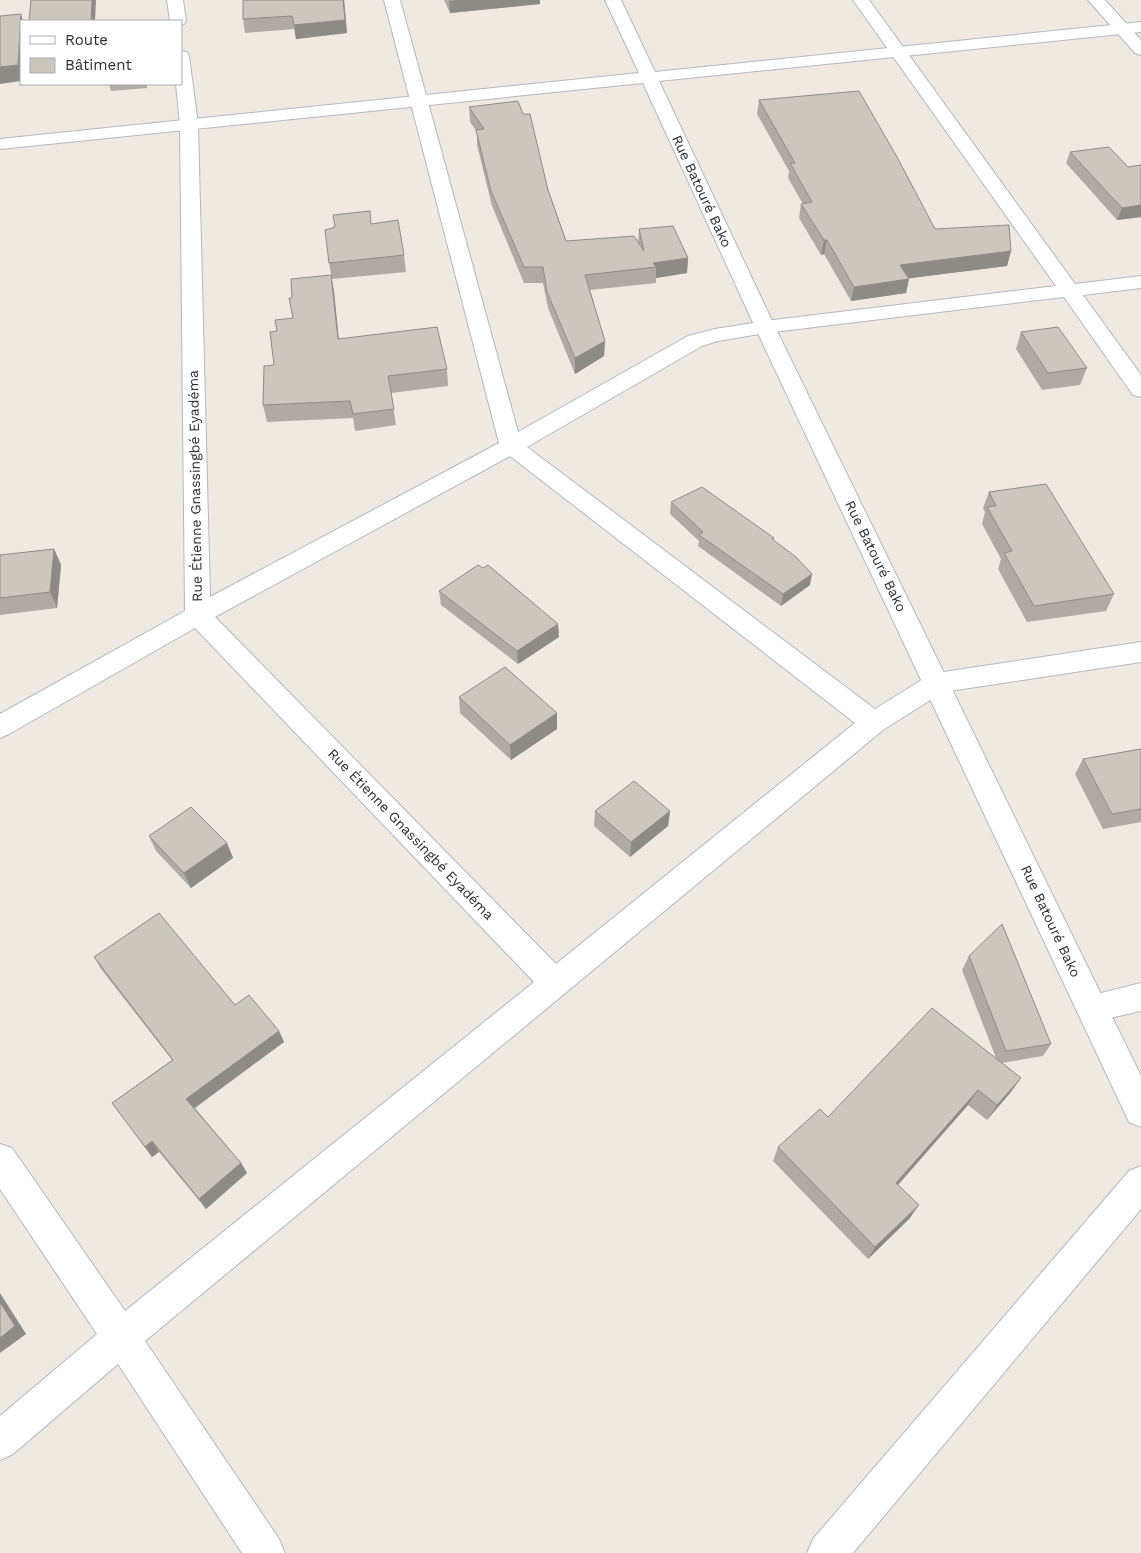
<svg xmlns="http://www.w3.org/2000/svg" width="1141" height="1553" viewBox="0 0 1141 1553" font-family="'Work Sans',sans-serif">
<style>
.lines{fill:none;stroke-linecap:round;stroke-linejoin:round}
.street-casing{stroke:#b4b7c1;stroke-width:2}
.secondary-casing{stroke:#b4b7c1;stroke-width:2}
.street{fill:#fff;fill-rule:evenodd}
.secondary{fill:#fff;fill-rule:evenodd}
.wall{fill:#afaba4}
.shaded-wall{fill:#8e8b86}
.building{fill:#cbc7bf;stroke:#8e8b86}
.labels{text-anchor:middle;stroke-width:4;stroke-linejoin:round;paint-order:stroke}
.street-label{font-size:14px;fill:#2e2e2e;stroke:#fff}
</style>
<rect width="100%" height="100%" fill="#efe9e1"/>
<g class="lines">
<g class="street-casing">
<g id="street">
<path d="M167 0H183L186 21 184 24 181 25V21H170Z"/>
<path d="M384 0H400L518 432 688 336 715 329 765 321 1056 286 853 0H869L1075 284 1141 276V288L1083 295 1141 375V397L1133 395 1064 297 765 333 718 341 702 346 527 447 875 709 928 676 937 673 1141 642V662L943 692 883 730 145 1341 279 1539 285 1553H242L118 1364 13 1454 0 1460V1416L97 1334 0 1189V1144L12 1148 125 1311 534 982 195 628 9 734 0 738V714L185 611 180 125 176 84H181V51L187 52 189 56 198 125 210 597 499 443ZM510 456 855 723 556 964 215 617Z"/>
<path d="M1088 0H1105L1141 40V55L1135 53Z"/>
<path d="M1141 983V1011L1092 1022 1081 1018 1076 1008 1081 998Z"/>
<path d="M1141 1166V1209L853 1553H807L813 1539 1129 1171Z"/>
</g>
</g>
<g class="secondary-casing">
<path id="secondary" d="M605 0H621L655 72 1141 22V32L659 81 775 327 1141 1076V1127L1129 1122 755 327 643 83 0 149V139L639 73Z"/>
</g>
<use href="#street" class="street"/>
<use href="#secondary" class="secondary"/>
</g>
<g class="wall">
<path d="M243 0H344L347 33 296 39 294 29 245 33 243 19Z"/>
<path d="M444 0H540V4L450 13Z"/>
<path d="M109 84H147V88L111 91Z"/>
<path d="M759 100 935 229 1011 251 1007 266 909 278 906 293 851 301 824 254 821 255 799 218 801 204H803L788 178 789 171 757 114Z"/>
<path d="M469 107 548 190 566 241 638 242 639 229 688 258 687 273 656 278V283L590 290 605 341 604 356 575 374 548 308 543 283H524L492 206 477 145V132L470 122Z"/>
<path d="M1070 152 1128 167 1141 165V217L1117 220 1066 163Z"/>
<path d="M371 224 404 255 406 272 332 279 329 263Z"/>
<path d="M331 275 334 292 339 339 447 369 448 386 391 393 396 425 355 431 353 418 267 422 263 405 274 365 277 331 293 318 292 298Z"/>
<path d="M1021 332 1087 368 1080 385 1042 390 1016 349Z"/>
<path d="M989 492 1114 594 1106 611 1027 622 998 569 1001 559 982 524 985 512 983 508Z"/>
<path d="M671 502 774 538 773 541 810 585 781 606 698 546 699 541 670 514Z"/>
<path d="M54 549 61 565 57 608 0 615V555Z"/>
<path d="M483 568 558 624 559 637 518 664 441 605 439 591Z"/>
<path d="M459 697 557 729 511 760 460 713Z"/>
<path d="M1141 749V822L1103 829 1075 774 1083 759Z"/>
<path d="M595 811H670L668 826 630 857 594 826Z"/>
<path d="M149 836 227 843 233 858 191 888 156 851Z"/>
<path d="M969 956 1051 1044 1043 1056 1002 1063 1021 1078 1010 1093 987 1120 968 1105 898 1185 910 1218 868 1259 773 1161 778 1147 828 1117 996 1058 962 970Z"/>
<path d="M94 957 235 1005 279 1031 284 1042 195 1108 241 1163 247 1173 206 1209 159 1152 152 1157 112 1103 172 1060 101 969Z"/>
</g>
<g class="shaded-wall">
<path d="M92 0H96L95 21H91Z"/>
<path d="M344 0 347 33 296 39 294 25Z"/>
<path d="M457 0H540V4L450 13 449 1Z"/>
<path d="M21 14 23 21H21V81L0 84V67Z"/>
<path d="M1141 205V217L1117 220 1122 208Z"/>
<path d="M824 240H827L824 254 821 255Z"/>
<path d="M1011 251 1007 266 896 280 900 265Z"/>
<path d="M688 258 687 273 656 278V267L653 263Z"/>
<path d="M331 275 334 292 340 355 338 339Z"/>
<path d="M909 279 906 293 851 301 854 287Z"/>
<path d="M605 341 604 356 575 374V358Z"/>
<path d="M54 549 61 565 57 608 50 592Z"/>
<path d="M812 574 810 585 781 606 783 594Z"/>
<path d="M558 624 559 637 518 664 517 651Z"/>
<path d="M557 713V729L511 760 510 745Z"/>
<path d="M670 811 668 826 630 857 631 842Z"/>
<path d="M227 843 233 858 191 888 184 873Z"/>
<path d="M279 1031 284 1042 193 1109 186 1099Z"/>
<path d="M1021 1078 1010 1093 987 1120 997 1105Z"/>
<path d="M978 1090 968 1105 888 1196 896 1183Z"/>
<path d="M152 1141 159 1152 152 1157 145 1147Z"/>
<path d="M241 1163 247 1173 206 1209 199 1199Z"/>
<path d="M919 1205 910 1218 868 1259 875 1247Z"/>
<path d="M0 1293 26 1334 0 1353Z"/>
</g>
<g class="building">
<path d="M31 0H92L91 21H29Z"/>
<path d="M243 0H343L345 20 294 25 292 16 243 19Z"/>
<path d="M21 14 18 65 0 67V16Z"/>
<path d="M859 91 897 157 935 229 1009 225 1011 251 900 265 909 279 854 287 827 240H824L801 204 812 202 790 163H795L759 100Z"/>
<path d="M518 101 523 114H530L548 190 566 241 634 236 644 251 639 229 673 226 688 258 653 263 656 267 585 275 605 341 575 358 547 292 543 267H524L491 191 476 130 484 129 469 107Z"/>
<path d="M1109 147 1128 167 1141 165V205L1122 208 1070 152Z"/>
<path d="M370 211 371 224 398 220 404 255 329 263 325 230 335 227 333 215Z"/>
<path d="M331 275 338 339 437 327 447 369 388 376 394 409 353 414 350 401 263 405 264 366 274 365 270 332 277 331 275 320 293 318 289 298H292L291 279Z"/>
<path d="M1058 327 1087 368 1048 373 1021 332Z"/>
<path d="M1046 484 1114 594 1034 606 1004 553 1012 551 987 507 996 506 989 492Z"/>
<path d="M702 487 774 538 772 539 796 557 812 574 783 594 699 535 703 532 671 502Z"/>
<path d="M54 549 50 592 0 598V555Z"/>
<path d="M478 565 483 568 488 565 558 624 517 651 439 591Z"/>
<path d="M505 667 557 713 510 745 459 697Z"/>
<path d="M1141 749V809L1112 814 1083 759Z"/>
<path d="M634 781 670 811 631 842 595 811Z"/>
<path d="M191 807 227 843 184 873 149 836Z"/>
<path d="M159 913 235 1005 249 995 279 1031 186 1099 241 1163 199 1199 152 1141 145 1147 112 1103 173 1060 94 957Z"/>
<path d="M1002 924 1051 1044 1006 1051 969 956Z"/>
<path d="M932 1008 1021 1078 997 1105 978 1090 896 1183 919 1205 875 1247 778 1147 820 1109 828 1117Z"/>
<path d="M0 1302 15 1326 0 1338Z"/>
</g>
<g class="labels">
<g class="street-label">
<text transform="translate(702 191) rotate(65)" y="5">Rue Batouré Bako</text>
<text transform="translate(195 486) rotate(-91)" y="5">Rue Étienne Gnassingbé Eyadéma</text>
<text transform="translate(876 556) rotate(64)" y="5">Rue Batouré Bako</text>
<text transform="translate(411 834) rotate(46)" y="5">Rue Étienne Gnassingbé Eyadéma</text>
<text transform="translate(1051 921) rotate(65)" y="5">Rue Batouré Bako</text>
</g>
</g>
<rect x="20" y="20" width="162" height="65" fill="#ffffff" stroke="#ababab"/>
<rect x="30" y="36" width="25" height="8" fill="#ffffff" stroke="#ababab"/>
<text x="65" y="45" font-size="15" fill="#2e2e2e">Route</text>
<rect x="30" y="58" width="25" height="15" fill="#cbc7bf" stroke="#ababab"/>
<text x="65" y="70" font-size="15" fill="#2e2e2e">Bâtiment</text>
</svg>
